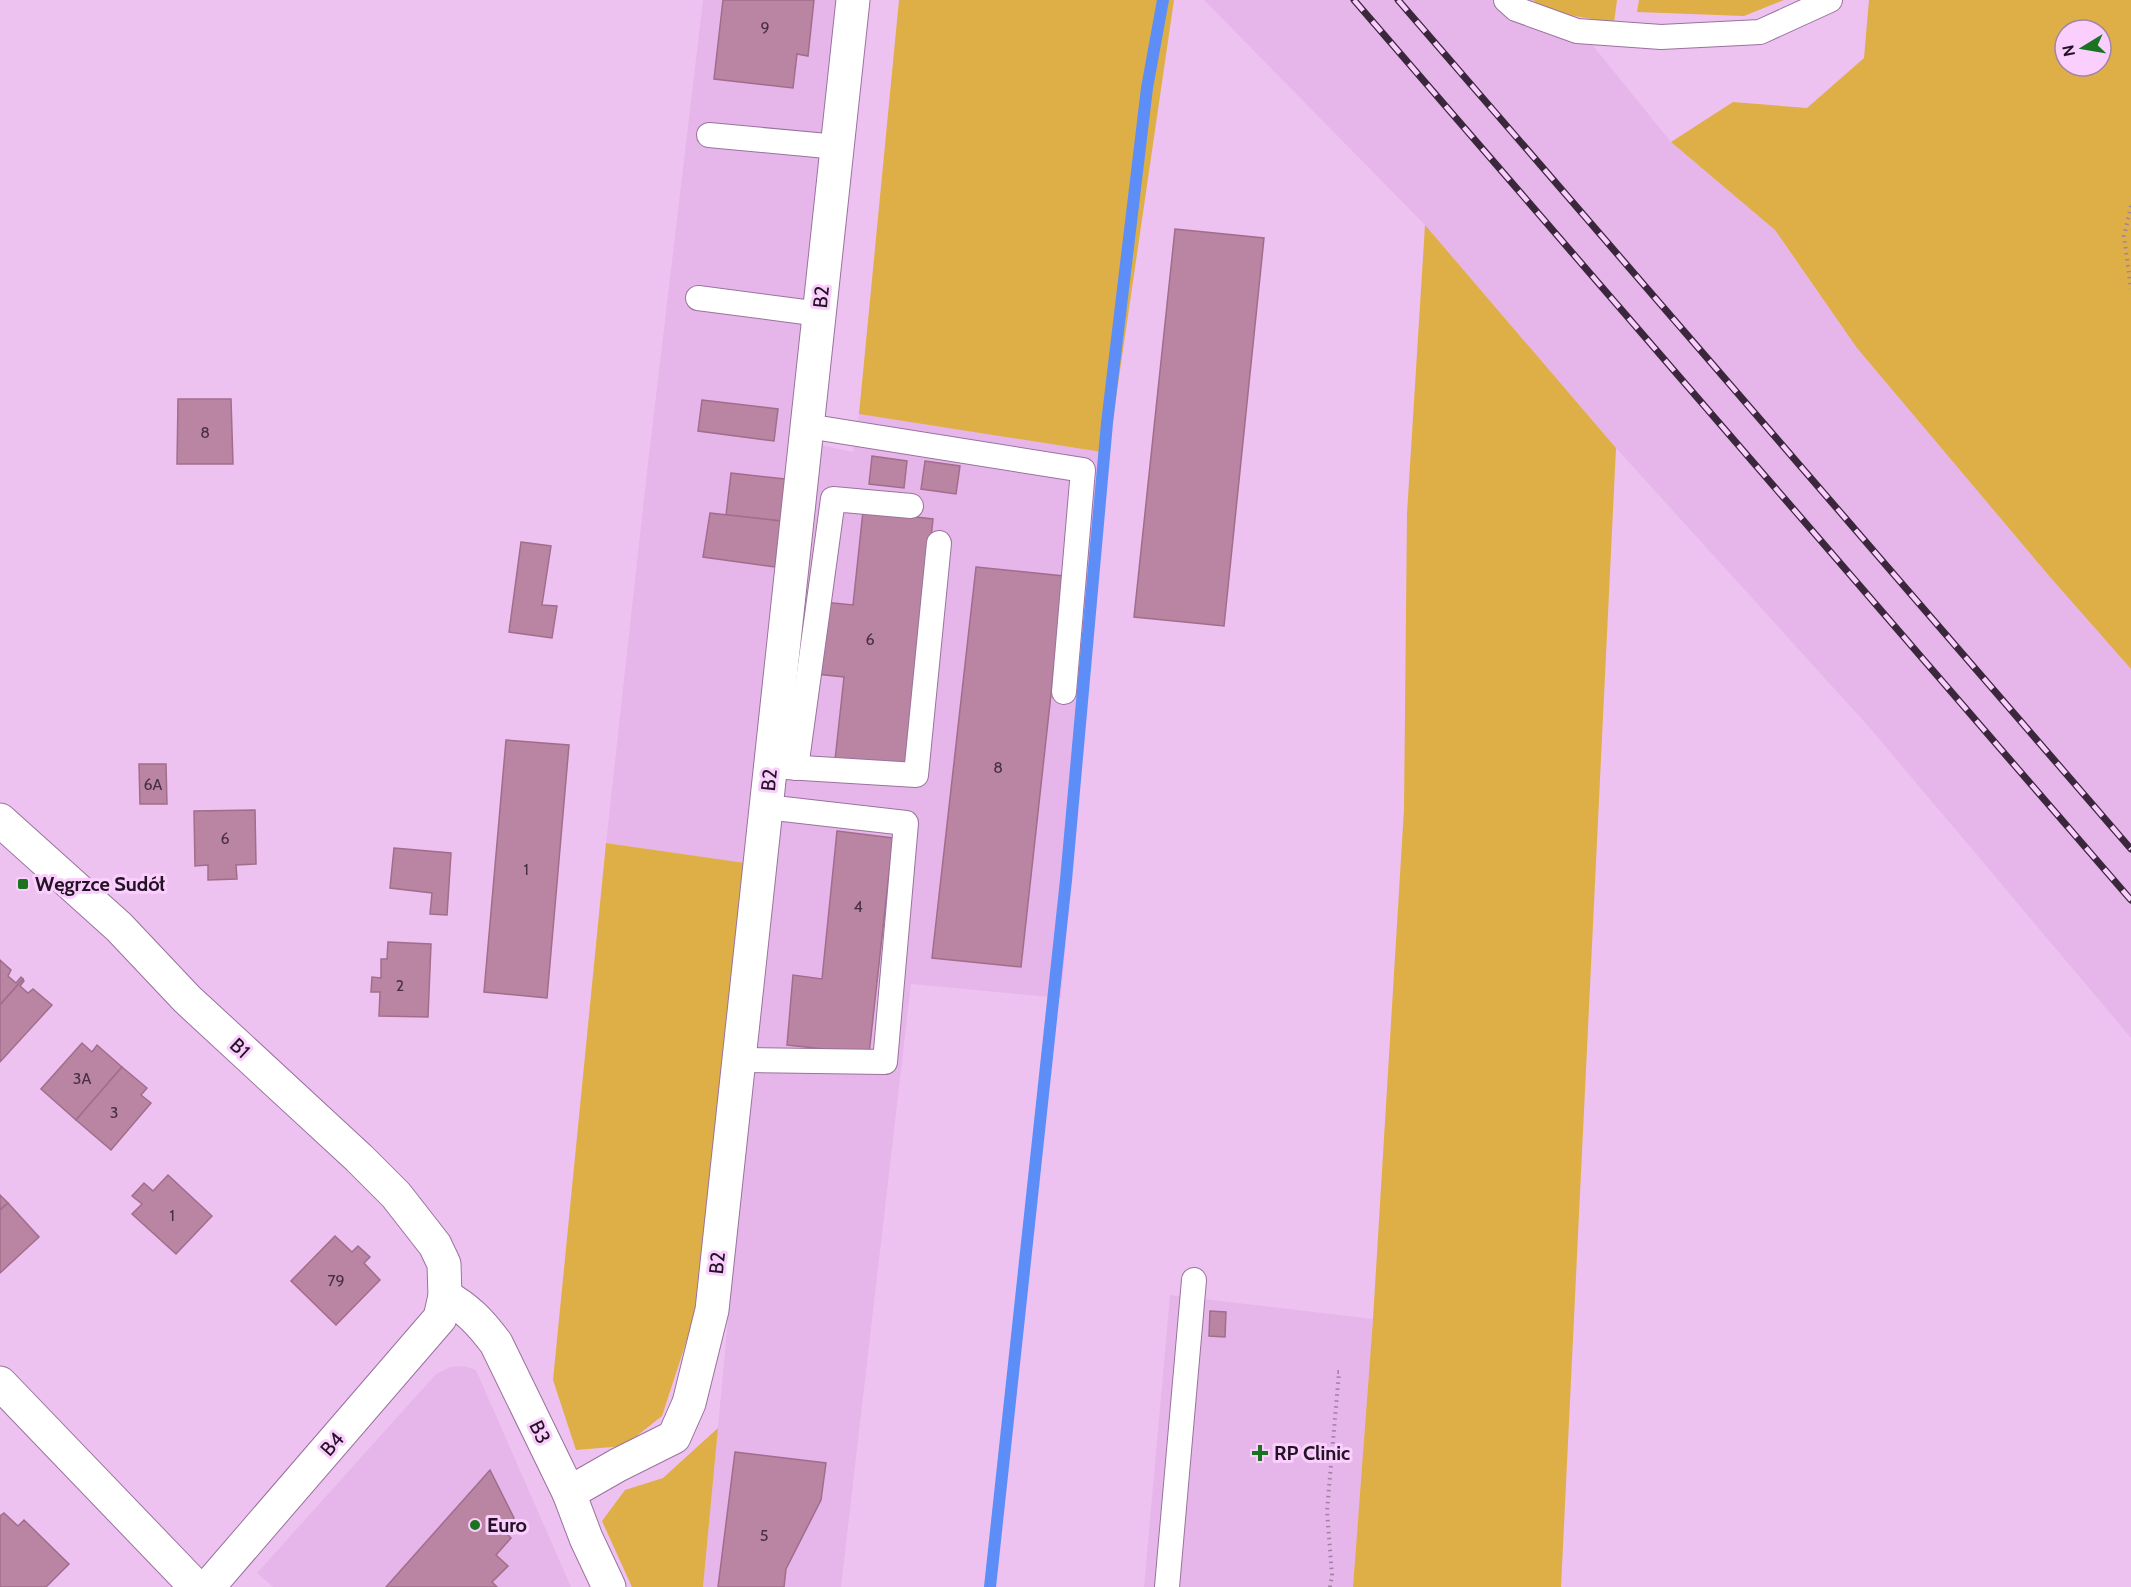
<svg xmlns="http://www.w3.org/2000/svg" width="2131" height="1587" viewBox="0 0 2131 1587" font-family="Cabin,sans-serif">
<style>
.built{fill:#e6b6ea}
.green{fill:#deaf46;fill-rule:evenodd}
.lines{fill:none;stroke-linecap:round;stroke-linejoin:round}
.stream{stroke:#5d8ef7;stroke-width:12}
.building{fill:#ba84a3;stroke:#a26d8c;stroke-width:1.5}
.service-casing{stroke:#9a729d;stroke-width:26}
.minor-casing{stroke:#9a729d;stroke-width:35}
.tertiary-casing{stroke:#9a729d;stroke-width:35}
.path{stroke:#a080a3;stroke-width:4;stroke-dasharray:1.5 4.5;stroke-linecap:butt}
.service{stroke:#fff;stroke-width:24}
.minor{stroke:#fff;stroke-width:33}
.tertiary{stroke:#fff;stroke-width:33}
.rail-casing{stroke:#3a273b;stroke-width:7}
.rail{stroke:#facffe;stroke-width:4.5;stroke-dasharray:14;stroke-linecap:butt}
.poi-dot{fill:#1a7320;stroke:#facffe;stroke-width:2}
.labels{text-anchor:middle;stroke-width:6;stroke-linejoin:round;paint-order:stroke}
.number-label{font-size:16px;fill:#492f44}
.street-label{font-size:20px;fill:#231324;stroke:#facffe}
.poi-label{font-size:20px;font-weight:bold;fill:#231324;stroke:#facffe;text-anchor:start}
</style>
<rect width="100%" height="100%" fill="#edc2f0"/>
<g class="built">
<path d="M703 0H840L752 864 606 843 646 480Z"/>
<path d="M1204 0H1556L1671 142 1775 230 1857 348 2050 577 2131 669V1038L1869 727 1616 448 1425 225Z"/>
<path d="M859 414 1108 453 1061 998 911 984 841 1587H703L751 1073 821 445 853 452Z"/>
<path d="M1170 1295 1373 1319 1353 1587H1144Z"/>
<path d="M464 1366 476 1370 571 1587H273L257 1573 436 1374 450 1367Z"/>
</g>
<g class="green">
<path d="M899 0H1174L1108 453 859 414Z"/>
<path d="M1533 0H1617L1614 23 1547 11Z"/>
<path d="M1639 0H1784L1744 16 1637 12Z"/>
<path d="M1869 0H2131V669L2050 577 1857 348 1775 230 1671 142 1733 102 1807 108 1864 58ZM2065 30H2101V66H2065Z"/>
<path d="M1425 225 1616 448 1561 1587H1353L1373 1319 1404 809 1407 513Z"/>
<path d="M606 843 752 864 697 1309 662 1416 624 1446 576 1450 553 1380Z"/>
<path d="M718 1428 703 1587H632L602 1521 625 1490 663 1478Z"/>
</g>
<g class="lines">
<path class="stream" d="M990 1587 1066 880 1107 423 1147 88 1163 0"/>
</g>
<g class="building">
<path d="M723 0H814L808 56 797 54 793 88 714 79Z"/>
<path d="M1175 229 1264 238 1224 626 1134 617Z"/>
<path d="M178 399H231L233 464H177Z"/>
<path d="M702 400 778 409 774 441 698 431Z"/>
<path d="M872 456 907 461 904 488 869 484Z"/>
<path d="M925 461 960 466 956 494 921 489Z"/>
<path d="M731 473 785 479 781 521 726 515Z"/>
<path d="M863 511 933 519 906 766 835 760 844 677 816 674 824 602 853 605Z"/>
<path d="M710 513 781 521 775 567 703 557Z"/>
<path d="M521 542 551 546 542 605 557 606 552 638 509 632Z"/>
<path d="M976 567 1064 576 1021 967 932 958Z"/>
<path d="M506 740 569 745 547 998 484 992Z"/>
<path d="M139 764H166L167 804H140Z"/>
<path d="M255 810 256 864 236 865 237 879 208 880V865L195 866 194 811Z"/>
<path d="M837 831 893 838 869 1054 787 1045 793 975 822 979Z"/>
<path d="M394 848 451 853 447 915 430 914 432 893 390 888Z"/>
<path d="M388 942 431 944 428 1017 379 1016 380 992H371L372 977 381 978V959H387Z"/>
<path d="M0 960 11 970 8 976 16 983 21 977 23 979 0 1005Z"/>
<path d="M23 979 24 981 20 986 28 993 33 989 52 1005 0 1062V1005Z"/>
<path d="M82 1043 92 1052 97 1045 122 1067 76 1120 41 1089Z"/>
<path d="M122 1067 147 1088 141 1095 151 1103 111 1150 76 1120Z"/>
<path d="M168 1175 212 1216 176 1254 132 1214 142 1204 132 1196 144 1183 153 1191Z"/>
<path d="M0 1195 8 1203 0 1210Z"/>
<path d="M8 1203 39 1237 0 1273V1210Z"/>
<path d="M335 1236 352 1252 358 1246 370 1257 364 1263 380 1280 336 1325 291 1281Z"/>
<path d="M1210 1311 1226 1312 1225 1337 1209 1336Z"/>
<path d="M735 1452 826 1463 821 1500 786 1569 784 1587H718Z"/>
<path d="M490 1470 514 1518 504 1531 511 1538 496 1555 508 1566 492 1582 497 1587H386Z"/>
<path d="M4 1513 18 1526 24 1520 69 1564 46 1587H0V1516Z"/>
</g>
<g class="lines">
<g class="service-casing">
<g id="service">
<path d="M1506 0 1516 9 1577 31 1661 37 1760 32 1830 0"/>
<path d="M709 135 838 147"/>
<path d="M698 298 820 314"/>
<path d="M807 426 1083 470 1064 692"/>
<path d="M770 766 916 775 939 543"/>
<path d="M796 768 833 499 911 506"/>
<path d="M739 1060 885 1062 906 823 766 807"/>
<path d="M1167 1587 1194 1280"/>
</g>
</g>
<g class="minor-casing">
<g id="minor">
<path d="M445 1296C468 1309 480 1322 496 1343L569 1493 586 1538 609 1587"/>
<path d="M0 1383 196 1587"/>
<path d="M569 1493 618 1465 674 1437 689 1403 712 1310 853 0"/>
</g>
</g>
<g class="tertiary-casing">
<path id="tertiary" d="M0 820 119 927 187 999 359 1158 396 1195 435 1245 444 1264 445 1296 440 1318 208 1587"/>
</g>
<g class="path">
<path d="M2131 206 2124 236 2131 289"/>
<path d="M1330 1587 1332 1575 1327 1511 1339 1372H1333"/>
</g>
<use href="#service" class="service"/>
<use href="#minor" class="minor"/>
<use href="#tertiary" class="tertiary"/>
<g class="rail-casing">
<g id="rail">
<path d="M1354 0 2131 900"/>
<path d="M1398 0 2131 849"/>
</g>
</g>
<use href="#rail" class="rail"/>
</g>
<g class="poi-dot">
<rect x="17" y="878" width="12" height="12" rx="3"/>
<path d="M1257 1444h6v6h6v6h-6v6h-6v-6h-6v-6h6z"/>
<circle cx="475" cy="1525" r="6"/>
</g>
<g class="labels">
<g class="number-label">
<text x="765" y="33">9</text>
<text x="205" y="438">8</text>
<text x="870" y="645">6</text>
<text x="998" y="773">8</text>
<text x="153" y="790">6A</text>
<text x="225" y="844">6</text>
<text x="526" y="875">1</text>
<text x="858" y="912">4</text>
<text x="400" y="991">2</text>
<text x="82" y="1084">3A</text>
<text x="114" y="1118">3</text>
<text x="172" y="1221">1</text>
<text x="336" y="1286">79</text>
<text x="764" y="1541">5</text>
</g>
<g class="street-label">
<text transform="translate(821 297) rotate(-84)" y="7">B2</text>
<text transform="translate(769 780) rotate(-84)" y="7">B2</text>
<text transform="translate(240 1048) rotate(43)" y="7">B1</text>
<text transform="translate(717 1263) rotate(-84)" y="7">B2</text>
<text transform="translate(540 1432) rotate(64)" y="7">B3</text>
<text transform="translate(332 1444) rotate(-49)" y="7">B4</text>
</g>
<g class="poi-label">
<text x="35" y="891">Węgrzce Sudół</text>
<text x="1274" y="1460">RP Clinic</text>
<text x="487" y="1532">Euro</text>
</g>
</g>
<g transform="translate(2083 48) rotate(259)"><circle r="28" fill="#facffe" stroke="#a484a7" stroke-width="1.5"/>
<path d="M0-4.5L10 22L0 15L-10 22Z" fill="#1a7320"/>
<text y="-9" font-size="16" font-weight="bold" text-anchor="middle" fill="#231324">N</text>
</g>
</svg>
